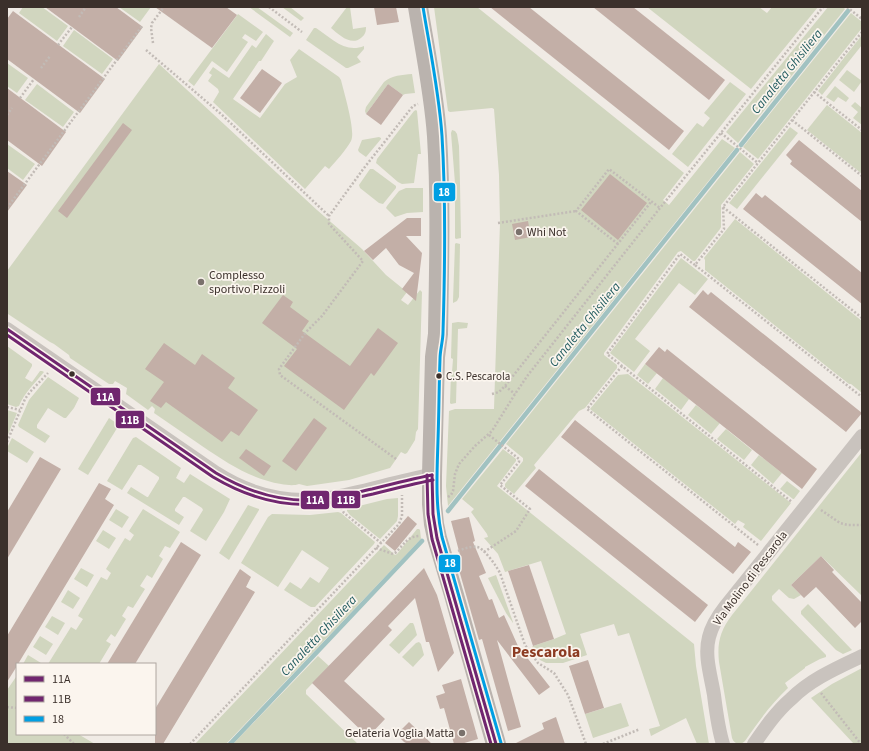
<svg xmlns="http://www.w3.org/2000/svg" width="869" height="751" viewBox="0 0 869 751" font-family="'Source Sans 3',sans-serif">
<style>
.green{fill:#d1d6bf}
.lines{fill:none;stroke-linecap:round;stroke-linejoin:round}
.stream{stroke:#a1c2c1;stroke-width:4.5}
.building{fill:#c3afa7}
.path{stroke:#c2bbb6;stroke-width:2.5;stroke-dasharray:2 2;stroke-linecap:butt}
.minor{stroke:#c9c3be;stroke-width:14}
.secondary{stroke:#bab3ae;stroke-width:20}
.bus-1-casing{stroke:#fbf5ee;stroke-width:6}
.bus-2-casing{stroke:#fbf5ee;stroke-width:6}
.bus-3-casing{stroke:#fbf5ee;stroke-width:6}
.bus-1{stroke:#70266f;stroke-width:3}
.bus-2{stroke:#70266f;stroke-width:3}
.bus-3{stroke:#009fe3;stroke-width:3}
.poi-dot{fill:#7a716c;stroke:#fbf5ee;stroke-width:1.5}
.bus-dot{fill:#3b302b;stroke:#fbf5ee;stroke-width:1.5}
.labels{text-anchor:middle;stroke-width:3.5;stroke-linejoin:round;paint-order:stroke}
.bus-label{font-size:11px;fill:#3b302b;stroke:#fbf5ee;text-anchor:start}
.poi-label{font-size:12px;fill:#3b302b;stroke:#fbf5ee;text-anchor:start}
.street-label{font-size:12px;fill:#3b302b;stroke:#fbf5ee}
.water-label{font-size:13px;font-style:italic;fill:#1f5a5e;stroke:#fbf5ee}
.district-label{font-size:16px;font-weight:bold;fill:#8c3b22;stroke:#fbf5ee}
.line-badge{stroke:#fbf5ee;stroke-width:1.5}
.badge-label{font-size:11px;text-anchor:middle;font-weight:bold;fill:#fff}
</style>
<rect width="100%" height="100%" fill="#f0ebe5"/>
<g class="green">
<path d="M23 7H42L68 26 57 41 19 13Z"/>
<path d="M119 7H151L140 22Z"/>
<path d="M249 7H257L293 33 290 37Z"/>
<path d="M282 7H290L304 18 301 21Z"/>
<path d="M347 7H350L353 29 366 27C366 32 365 35 361 38 351 46 339 35 331 28Z"/>
<path d="M434 7H477L684 173 663 200 669 205 722 139 735 148 448 506 446 486 449 411 455 409H494L500 223 499 175 494 109 492 108 450 112 448 111Z"/>
<path d="M647 7H759L767 13 772 7H818L751 89Z"/>
<path d="M828 7H843L845 9 738 143 726 132Z"/>
<path d="M851 13 862 22V28L758 159 743 147Z"/>
<path d="M238 14 263 32 256 41 245 34 242 38 248 42 227 72 212 61 194 86 188 81Z"/>
<path d="M314 28H316C330 37 345 54 364 46V49L357 57 361 62 348 68H346L306 40Z"/>
<path d="M74 30 113 59 102 74 63 46Z"/>
<path d="M266 34 274 41 261 61H259L233 99 260 118 285 84 297 77 290 60 299 49 339 77 341 80C344 93 356 131 351 141 346 150 336 161 329 169L325 166 305 189 213 102 219 92 218 89 208 81 212 75 209 73 213 67 229 78 252 45 256 48Z"/>
<path d="M862 35V45L822 95 818 91Z"/>
<path d="M7 63 28 78 17 93 7 86Z"/>
<path d="M159 64 317 210 362 249 386 275 407 292 401 300 408 305 420 290 422 292 418 429 416 432 415 440 407 453 405 454 401 452 390 468 349 480 307 486 299 484C294 486 287 485 281 484 251 479 227 463 202 446 186 435 170 424 154 413L155 409 152 406 148 410 126 394 127 388 115 381 113 384H109L70 358 69 355 54 344 50 342 8 314 7 312V271Z"/>
<path d="M847 70 862 81 854 92 839 80Z"/>
<path d="M412 74 415 93 405 94 403 95 388 84 366 114 365 111 366 107 384 82C392 75 402 75 412 74Z"/>
<path d="M730 82 746 94 688 167 672 154 697 123 703 127 710 118 704 113Z"/>
<path d="M37 84 74 112 63 127 25 100Z"/>
<path d="M835 86 849 98 846 102 838 97 834 102 826 97Z"/>
<path d="M855 102 862 108V125L853 118 858 112 851 106Z"/>
<path d="M827 105 862 133V174L807 130Z"/>
<path d="M416 110 417 111 421 154H418L414 183 402 184 398 182 376 163 377 159 414 111Z"/>
<path d="M790 127 798 133 737 209 729 203Z"/>
<path d="M452 130 455 131 457 134 459 146 460 184 461 238 456 239 455 238V183L451 133Z"/>
<path d="M379 137 381 138V139L366 157 359 152 358 150 362 140Z"/>
<path d="M7 144 35 164 23 180 7 168Z"/>
<path d="M740 152 754 164 721 205V227L720 229 695 261H693L681 251 678 252 604 353V355L617 365V368L585 408 579 411 534 465 536 468 514 494 505 487V484L523 461V458L506 444Z"/>
<path d="M370 169H373L396 186V188L383 204 379 203 360 188 359 185Z"/>
<path d="M406 188H423V212L407 213 395 217 386 208 387 206 399 191Z"/>
<path d="M735 219 862 321V393L851 384H849L705 270V260L704 258Z"/>
<path d="M456 243 460 244 459 297 457 301 453 303V301L455 244Z"/>
<path d="M681 258 708 279 695 295 679 283 635 339 650 351 634 372 610 353Z"/>
<path d="M458 322 468 323 467 328 458 329 456 403 451 404 450 403 451 373 452 372 453 359 451 358 452 323Z"/>
<path d="M7 346 32 364V366L25 378 32 382 40 371H42L44 372C35 383 24 393 19 406L16 407 7 404Z"/>
<path d="M645 364 657 373 648 384 637 375Z"/>
<path d="M628 374 791 503 761 541 743 527 745 524 738 520 735 524 590 409 618 375Z"/>
<path d="M48 377 79 398 74 408 66 418H64L48 408 37 425V428L50 436 45 443 19 427 18 425 29 400Z"/>
<path d="M663 378 689 399 681 410 655 389Z"/>
<path d="M696 405 720 423 711 434 688 415Z"/>
<path d="M7 410 17 413 7 437Z"/>
<path d="M109 418 119 425 88 475 78 469Z"/>
<path d="M726 429 752 450 744 460 717 439Z"/>
<path d="M136 437 181 468 176 478 184 483 190 474 230 499 224 512 206 541 190 531 203 510 202 508 185 497H183L175 509V511L184 517 179 525 127 493 131 487 147 497H148L159 479V477L141 465H138L122 490 107 481 133 438Z"/>
<path d="M12 438 34 452 27 463 7 451V448Z"/>
<path d="M503 449 516 459V461L497 486 694 644 696 666 709 744H697L686 718 651 736 649 729 660 726 629 633 618 636 614 624 580 634 587 655 563 663H546L540 660 532 647 533 646 554 639 566 634 541 561 505 572 498 554 484 538 488 537 487 534 471 512 474 509 462 499Z"/>
<path d="M862 452V596L821 556 791 585 801 595 794 599 789 598 779 589 772 596V600L826 655V657L820 659 805 667V668L785 683 788 688C771 704 758 722 745 741 740 746 734 744 732 738L719 662C717 643 720 631 732 615Z"/>
<path d="M759 455 782 473 773 484 751 465Z"/>
<path d="M787 481 800 491 794 499H793L780 489Z"/>
<path d="M398 498V516L397 521 380 539 350 515 347 511V509L387 499Z"/>
<path d="M248 505 259 509V510L229 560 219 553Z"/>
<path d="M116 509 129 517 122 528 109 520Z"/>
<path d="M143 509 180 532 170 548 165 546 159 556 163 559 152 578 147 575 140 586 145 589 133 608 128 606 122 616 126 619 115 637 111 634 106 641 111 644 99 664H48L71 627 76 630 83 619 78 616 101 577 107 580 111 573 106 569 125 538 130 541 134 535 129 531Z"/>
<path d="M338 512 341 513 375 542 374 544 315 607H311L309 606 284 590 290 582 301 589 310 577 319 583 329 568 302 550 278 587 241 563 268 517 272 514 310 515Z"/>
<path d="M417 529H419L420 530 421 539 226 744H195L384 545 395 555 397 554Z"/>
<path d="M103 530 116 538 109 549 96 541Z"/>
<path d="M81 568 94 575 87 587 74 579Z"/>
<path d="M496 575 513 622V623L506 613 488 578Z"/>
<path d="M68 590 80 598 73 609 61 602Z"/>
<path d="M808 604 852 650 843 654 836 650 801 614V611Z"/>
<path d="M52 616 65 623 58 635 45 627Z"/>
<path d="M410 623H413L414 625 417 635 399 654 389 645Z"/>
<path d="M40 636 53 644 46 655 33 647Z"/>
<path d="M419 642 421 644 424 655 413 667 402 657 416 643Z"/>
<path d="M28 655 41 663V664H23Z"/>
<path d="M318 656 329 666 306 690V694L358 744H233Z"/>
<path d="M862 668V744H854L811 698 832 684Z"/>
<path d="M16 677H17V734H78L95 744H7V690Z"/>
<path d="M621 703 629 726 593 738 585 714Z"/>
</g>
<g class="lines">
<g class="stream">
<path d="M741 145 848 11"/>
<path d="M448 511 737 150"/>
<path d="M230 744 422 541"/>
</g>
</g>
<g class="building">
<path d="M45 7H116L143 27 118 61Z"/>
<path d="M155 7H226L237 15 212 48Z"/>
<path d="M374 7H396L399 22 377 25Z"/>
<path d="M490 7H529L684 131 669 150Z"/>
<path d="M593 7H633L725 80 709 100Z"/>
<path d="M13 11 105 79 80 113 7 59V19Z"/>
<path d="M262 69 282 83 260 113 240 98Z"/>
<path d="M388 84 403 95 381 125 366 114Z"/>
<path d="M7 88 66 132 42 166 7 140Z"/>
<path d="M123 123 132 130 67 218 58 211Z"/>
<path d="M799 140 862 191V222L790 164 792 161 786 155Z"/>
<path d="M7 171 27 185 7 212Z"/>
<path d="M610 174 647 203 618 240 581 210Z"/>
<path d="M756 193 762 198 765 195 862 273V304L743 209Z"/>
<path d="M407 218H421V236H406L422 253 416 301 402 289 414 273 399 265 386 248 373 260 364 251Z"/>
<path d="M528 221 531 237 515 240 512 224Z"/>
<path d="M703 290 708 295 711 292 862 413 846 432 689 307Z"/>
<path d="M283 295 293 302 290 307 309 321 302 331 350 366 378 328 398 343 374 376 371 373 344 410 284 366 297 349 262 323Z"/>
<path d="M164 343 195 365 202 354 235 378 228 388 258 410 239 436 231 431 222 442 166 402 161 408 150 401 164 382 145 369Z"/>
<path d="M659 347 665 352 667 349 817 469 802 489 645 364Z"/>
<path d="M314 418 327 428 296 471 282 461Z"/>
<path d="M575 420 735 547 738 542 751 552 733 574 561 437Z"/>
<path d="M246 449 271 466 264 476 239 458Z"/>
<path d="M40 457 61 469 7 559V512Z"/>
<path d="M539 469 708 605 695 622 525 486Z"/>
<path d="M99 483 111 489 105 499 114 505 18 664H17V666L7 682V636Z"/>
<path d="M408 516 417 524 395 551 385 543Z"/>
<path d="M469 517 475 541 473 542 486 573 479 576 489 600 492 599 499 618 504 615 518 646 550 687 539 695 497 640 521 727 508 731 482 639 479 640 455 556 460 555 451 521Z"/>
<path d="M181 542 201 555 135 664H107Z"/>
<path d="M821 556 834 570 832 572 862 603V621L855 628 816 587 804 598 791 585Z"/>
<path d="M529 565 554 639 533 646 508 571Z"/>
<path d="M424 568 437 595 454 653 438 672 429 642H426L415 598 388 626 392 630 344 681 385 719 368 737 312 683Z"/>
<path d="M240 569 251 577 246 587 255 592 163 744H155V709Z"/>
<path d="M588 660 604 708 585 714 569 666Z"/>
<path d="M461 679 478 739 461 744H454L444 708 440 709 436 696 445 693 442 685Z"/>
<path d="M556 717 565 744H514L544 729 542 723Z"/>
<path d="M409 722 432 744H408L404 742 401 739 399 732Z"/>
</g>
<g class="lines">
<g class="path">
<path d="M269 7 302 32"/>
<path d="M847 7 862 19"/>
<path d="M79 17 86 7"/>
<path d="M862 32 723 207 724 229 695 265 862 397"/>
<path d="M153 43 151 28 152 23 164 7"/>
<path d="M58 45 72 27"/>
<path d="M146 50 221 114 329 216"/>
<path d="M41 68 50 56"/>
<path d="M814 92 862 130"/>
<path d="M20 98 34 79"/>
<path d="M7 115 12 108"/>
<path d="M792 120 862 176"/>
<path d="M721 133 758 163"/>
<path d="M723 207 862 318"/>
<path d="M7 208 142 26"/>
<path d="M498 223 576 211"/>
<path d="M618 244 576 211 609 169 660 208"/>
<path d="M695 265 680 254 607 354 792 502"/>
<path d="M622 366 587 409 758 545"/>
<path d="M505 386 515 394"/>
<path d="M492 394 499 392 505 386 651 202"/>
<path d="M7 407 20 410"/>
<path d="M7 442 25 399 30 392 48 373"/>
<path d="M396 459 280 375 279 369 306 332 322 316 363 261 329 224V216L364 168 413 106 418 104"/>
<path d="M448 497 451 495 453 491 455 474 459 464 475 446 492 431 515 394 528 375 660 208 823 7"/>
<path d="M341 508 344 513 381 543"/>
<path d="M821 510 840 523 848 525H862"/>
<path d="M376 548 393 554 395 553C404 545 407 536 420 536"/>
<path d="M458 551C463 549 471 546 477 547 484 548 497 567 500 573L525 645 538 663 554 673 568 695 586 744"/>
<path d="M484 552 516 531 530 509 500 485 519 462V459L489 435"/>
<path d="M821 693 861 744"/>
<path d="M7 707 17 708"/>
<path d="M64 734 74 744"/>
<path d="M190 744 399 524 402 516V495"/>
<path d="M603 744 640 729"/>
</g>
<g class="minor">
<path d="M7 329 216 473C250 495 289 504 330 498 364 492 398 481 432 475"/>
<path d="M723 744C718 728 716 711 714 695 711 676 704 656 709 637 712 625 718 616 725 607L862 436"/>
<path d="M754 744C765 728 776 712 791 699 811 679 837 668 862 656"/>
</g>
<path class="secondary" d="M418 7C425 50 434 93 437 136 441 202 439 268 438 334L435 357 432 475V504L434 524 437 538 454 595 496 744"/>
<g class="bus-1-casing">
<g id="bus-1">
<path d="M7 329 216 473C246 491 279 502 315 500 334 498 353 493 372 489 392 484 412 479 432 475"/>
<path d="M432 475 433 514 437 538 496 744"/>
</g>
</g>
<g class="bus-2-casing">
<g id="bus-2">
<path d="M7 335 213 477C245 496 279 507 316 504 335 503 354 498 373 494 393 489 413 484 433 480"/>
<path d="M427 475 428 514 432 539 491 744"/>
</g>
</g>
<g class="bus-3-casing">
<path id="bus-3" d="M423 7C430 50 439 92 442 136 446 201 445 267 443 332 443 341 440 350 440 359 439 386 439 413 438 440 437 473 435 505 442 537L501 743"/>
</g>
<use href="#bus-1" class="bus-1"/>
<use href="#bus-2" class="bus-2"/>
<use href="#bus-3" class="bus-3"/>
</g>
<g class="poi-dot">
<circle cx="519" cy="232" r="4"/>
<circle cx="201" cy="282" r="4"/>
<circle cx="462" cy="733" r="4"/>
</g>
<g class="bus-dot">
<circle cx="72" cy="374" r="3.5"/>
<circle cx="439" cy="376" r="3.5"/>
</g>
<g class="labels">
<g class="bus-label">
<text x="446" y="380">C.S. Pescarola</text>
</g>
<g class="poi-label">
<text x="527" y="236">Whi Not</text>
<text x="209" y="279">Complesso<tspan x="209" dy="14">sportivo Pizzoli</tspan></text>
<text x="454" y="737" text-anchor="end">Gelateria Voglia Matta</text>
</g>
<g class="street-label">
<text transform="translate(750 578) rotate(-53)" y="4">Via Molino di Pescarola</text>
</g>
<g class="water-label">
<text transform="translate(786 71) rotate(-51)" y="5">Canaletta Ghisiliera</text>
<text transform="translate(584 324) rotate(-51)" y="5">Canaletta Ghisiliera</text>
<text transform="translate(318 635) rotate(-47)" y="5">Canaletta Ghisiliera</text>
</g>
<g class="district-label">
<text x="546" y="657">Pescarola</text>
</g>
</g>
<g class="line-badge">
<rect x="433" y="182" width="23" height="20" rx="4" fill="#009fe3"/>
<rect x="90" y="387" width="31" height="19" rx="4" fill="#70266f"/>
<rect x="115" y="410" width="30" height="19" rx="4" fill="#70266f"/>
<rect x="331" y="490" width="30" height="19" rx="4" fill="#70266f"/>
<rect x="300" y="490" width="30" height="20" rx="4" fill="#70266f"/>
<rect x="438" y="554" width="23" height="19" rx="4" fill="#009fe3"/>
</g>
<g class="badge-label">
<text x="444" y="196">18</text>
<text x="105" y="401">11A</text>
<text x="130" y="424">11B</text>
<text x="346" y="504">11B</text>
<text x="315" y="504">11A</text>
<text x="450" y="567">18</text>
</g>
<rect width="869" height="751" fill="none" stroke="#3b302b" stroke-width="16"/>
<rect x="16" y="663" width="140" height="72" fill="#fbf5ee" stroke="#aea6a0"/>
<rect x="24" y="676" width="20" height="6" fill="#70266f" stroke="#aea6a0"/>
<text x="52" y="683" font-size="12" fill="#3b302b">11A</text>
<rect x="24" y="696" width="20" height="6" fill="#70266f" stroke="#aea6a0"/>
<text x="52" y="703" font-size="12" fill="#3b302b">11B</text>
<rect x="24" y="716" width="20" height="6" fill="#009fe3" stroke="#aea6a0"/>
<text x="52" y="723" font-size="12" fill="#3b302b">18</text>
</svg>
